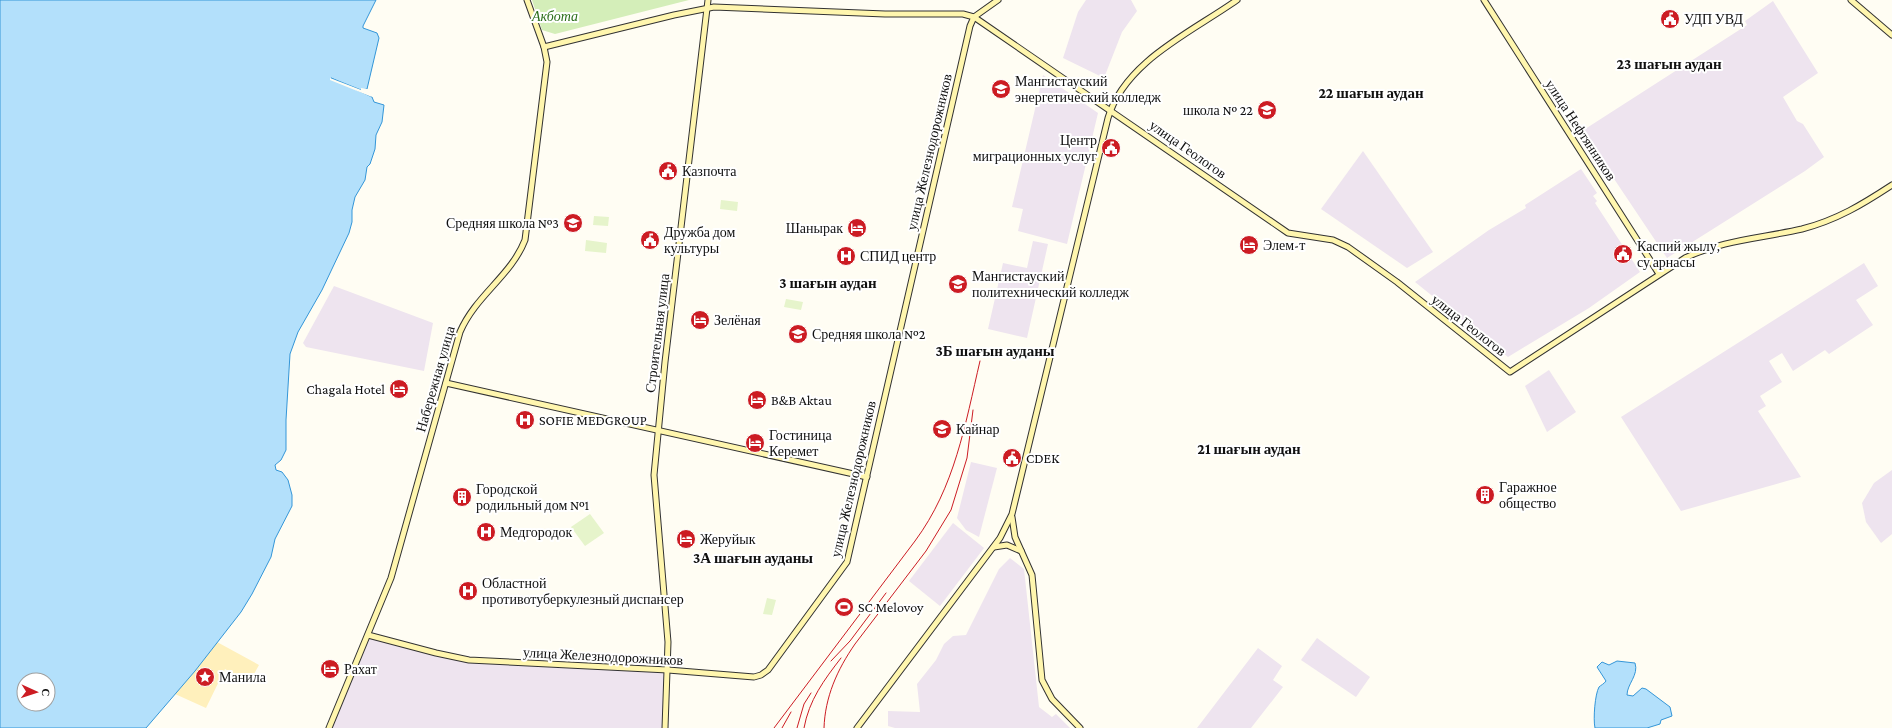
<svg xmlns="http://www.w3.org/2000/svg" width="1892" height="728" viewBox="0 0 1892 728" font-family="'Crimson Pro',serif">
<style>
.industrial{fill:#eee4ef}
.green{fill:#d4eeb9}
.sand{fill:#fff0bc}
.pitch{fill:#e6f4cb}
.water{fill:#b3e0fb;stroke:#3496d8;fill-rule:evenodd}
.pier{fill:#fffdf3}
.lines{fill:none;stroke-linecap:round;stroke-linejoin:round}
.secondary-casing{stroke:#323232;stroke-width:7}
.secondary{stroke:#fff6ae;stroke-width:5}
.rail{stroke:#cc1c23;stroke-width:1}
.labels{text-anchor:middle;stroke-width:4;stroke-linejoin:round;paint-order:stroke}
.park-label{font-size:14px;font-style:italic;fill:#2b6e1a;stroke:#fff}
.poi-label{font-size:14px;fill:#101010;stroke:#fff;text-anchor:start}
.street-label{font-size:14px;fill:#101010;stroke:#fff}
.neighbourhood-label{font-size:15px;font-weight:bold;fill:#101010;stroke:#fff}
</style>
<rect width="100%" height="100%" fill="#fffdf3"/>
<g class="industrial">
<path d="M1086 0H1131L1137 11 1122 32 1104 78 1063 58 1078 12Z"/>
<path d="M1773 1 1818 73 1783 97 1797 121 1803 124 1824 157 1805 171 1667 258 1582 131 1747 25 1745 21Z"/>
<path d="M1043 75 1098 113 1067 244 1018 231 1023 209 1012 207Z"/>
<path d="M1363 151 1433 252 1407 268 1321 209Z"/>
<path d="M1581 169 1597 193 1593 196 1597 201 1595 203 1640 272 1589 308 1508 357 1415 282 1489 230 1526 208 1525 205Z"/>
<path d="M1033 241 1048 244 1027 338 988 329 1003 263 1027 268Z"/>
<path d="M1864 263 1878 286 1856 300 1873 325 1829 354 1825 350 1793 371 1782 353 1769 361 1782 382 1760 396 1766 406 1758 411 1801 477 1681 511 1621 417Z"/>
<path d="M334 286 433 323 424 371 306 347 303 343Z"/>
<path d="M1549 370 1576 412 1547 432 1525 386Z"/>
<path d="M971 462 997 468 979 537 966 530 957 518Z"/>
<path d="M1892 470V534L1881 543 1866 522 1862 503 1874 483Z"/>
<path d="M953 523 984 548 940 606 909 581Z"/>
<path d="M1010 558 1024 569 1039 707 1052 717 1056 714 1070 728H895L888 726V711L920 712 917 684 936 660 944 644 953 636 966 635 999 569Z"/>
<path d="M368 635 453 657 668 670 665 728H330Z"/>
<path d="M1317 638 1370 677 1356 697 1301 660Z"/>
<path d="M1258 648 1282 666 1273 680 1283 687 1251 728H1197Z"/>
</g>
<path class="green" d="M532 0H689L555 34 542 30Z"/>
<path class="sand" d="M217 642 259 665 249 683 225 669 206 708 175 694Z"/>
<g class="pitch">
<path d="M721 200 738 202 737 211 720 209Z"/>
<path d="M594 216 609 217 608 226 593 225Z"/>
<path d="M586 240 607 243 606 253 585 251Z"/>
<path d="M786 299 803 302 801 310 784 307Z"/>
<path d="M590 514 604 533 585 546 571 527Z"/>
<path d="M767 598 776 600 772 615 763 614Z"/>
</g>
<g class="water">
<path d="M0 0H376L363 26V28L377 33 379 38 367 89 361 90 331 78 372 97 374 102 384 105 382 122 376 135 375 149 370 164 367 167 365 180 355 197 352 210V222L349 233 322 290 298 332 290 354 286 420V450L281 460 275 465 276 470 282 472 288 480 292 495V506L275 539 271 557 252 594 241 612 195 671 146 728H0ZM24 680H48V704H24Z"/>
<path d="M1602 662 1609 665 1617 661 1635 663C1639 675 1627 684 1627 695L1633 696 1642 688 1646 689 1670 707 1672 716 1661 720 1660 724 1647 728H1595C1593 719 1595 694 1599 687 1601 685 1604 684 1606 681L1597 667Z"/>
</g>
<path class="pier" d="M330 78 361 90V88L367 89V91H362L370 94 372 97 330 80Z"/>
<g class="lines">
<g class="secondary-casing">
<g id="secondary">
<path d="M1484 0 1659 274"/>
<path d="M1851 0 1892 35"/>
<path d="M544 47 674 15 714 7 885 14H963L974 17 1288 233 1333 240 1348 247 1397 282 1510 372 1685 258C1722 240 1763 238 1802 229 1837 220 1863 204 1892 185"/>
<path d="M446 383 867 477"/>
<path d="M1012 517 1015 537 1032 575 1042 680 1052 699 1080 728"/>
<path d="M994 547 1007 545 1021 551"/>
<path d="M368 635 436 653 469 660 668 670 754 677 761 675 768 670 847 562 970 26 974 17 998 0"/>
<path d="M329 728 391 578 460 332C476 295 511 276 525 240L547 62 544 47 527 0"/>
<path d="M665 728 668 642 654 475 665 362 708 0"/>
<path d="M857 728 1000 538 1012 514 1108 118C1125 61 1192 32 1237 0"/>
</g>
</g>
<use href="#secondary" class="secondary"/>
<g class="rail">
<path d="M831 661 850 641 886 593"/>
<path d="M774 728 915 541C955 487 965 425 980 361"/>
<path d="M782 728 791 712"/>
<path d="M797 728 804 704 811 693"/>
<path d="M804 728C809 700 824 680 841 658"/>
<path d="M824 728C825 697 837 670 855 644L926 551 951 510 967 458 973 410"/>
</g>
</g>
<defs>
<g id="civic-disc" transform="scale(1)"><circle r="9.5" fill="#cc1c23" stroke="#fff"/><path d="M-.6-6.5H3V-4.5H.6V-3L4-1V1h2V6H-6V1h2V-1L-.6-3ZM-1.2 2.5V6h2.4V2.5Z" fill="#fff"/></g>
<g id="university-disc" transform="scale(1)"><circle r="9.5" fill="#cc1c23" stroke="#fff"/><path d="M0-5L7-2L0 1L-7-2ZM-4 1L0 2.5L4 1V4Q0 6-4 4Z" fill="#fff"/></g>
<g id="school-disc" transform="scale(1)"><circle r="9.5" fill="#cc1c23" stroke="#fff"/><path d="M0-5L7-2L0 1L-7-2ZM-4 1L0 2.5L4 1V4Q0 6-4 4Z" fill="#fff"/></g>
<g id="hotel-disc" transform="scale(1)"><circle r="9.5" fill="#cc1c23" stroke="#fff"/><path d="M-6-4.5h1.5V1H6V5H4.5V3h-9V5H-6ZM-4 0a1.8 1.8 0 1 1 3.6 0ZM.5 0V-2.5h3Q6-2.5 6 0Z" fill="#fff"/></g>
<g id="hospital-disc" transform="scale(1)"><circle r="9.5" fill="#cc1c23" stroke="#fff"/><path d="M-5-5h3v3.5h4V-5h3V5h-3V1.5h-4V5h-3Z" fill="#fff"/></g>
<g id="building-disc" transform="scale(1)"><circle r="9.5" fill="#cc1c23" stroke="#fff"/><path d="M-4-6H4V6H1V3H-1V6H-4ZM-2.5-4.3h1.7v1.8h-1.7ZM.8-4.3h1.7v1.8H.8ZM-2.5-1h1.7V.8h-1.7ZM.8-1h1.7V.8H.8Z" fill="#fff"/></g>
<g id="stadium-disc" transform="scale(1)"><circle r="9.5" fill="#cc1c23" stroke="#fff"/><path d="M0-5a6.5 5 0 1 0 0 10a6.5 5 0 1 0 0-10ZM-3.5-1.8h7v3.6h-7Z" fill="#fff"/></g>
<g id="sight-disc" transform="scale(1)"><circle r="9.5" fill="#cc1c23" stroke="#fff"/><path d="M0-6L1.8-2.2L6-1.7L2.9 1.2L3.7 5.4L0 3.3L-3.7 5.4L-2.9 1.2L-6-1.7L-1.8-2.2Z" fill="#fff"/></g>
</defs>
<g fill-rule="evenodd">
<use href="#civic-disc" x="1670" y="19"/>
<use href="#university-disc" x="1001" y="89"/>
<use href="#school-disc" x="1267" y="110"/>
<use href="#civic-disc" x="1111" y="148"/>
<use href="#civic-disc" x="668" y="171"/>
<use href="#school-disc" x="573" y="223"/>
<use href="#hotel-disc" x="857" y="228"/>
<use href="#civic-disc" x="650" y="240"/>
<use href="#hotel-disc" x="1249" y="245"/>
<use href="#civic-disc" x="1623" y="254"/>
<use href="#hospital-disc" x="846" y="256"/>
<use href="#university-disc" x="958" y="284"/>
<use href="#hotel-disc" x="700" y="320"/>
<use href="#school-disc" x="798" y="334"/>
<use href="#hotel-disc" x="399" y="389"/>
<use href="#hotel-disc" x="757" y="400"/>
<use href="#hospital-disc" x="525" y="420"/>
<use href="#university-disc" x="942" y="429"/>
<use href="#hotel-disc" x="755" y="443"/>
<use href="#civic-disc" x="1012" y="458"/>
<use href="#building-disc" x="1485" y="495"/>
<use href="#building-disc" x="462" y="497"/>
<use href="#hospital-disc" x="486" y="532"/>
<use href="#hotel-disc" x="686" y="539"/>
<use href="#hospital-disc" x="468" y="591"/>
<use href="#stadium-disc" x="844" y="607"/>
<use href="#hotel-disc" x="330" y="669"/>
<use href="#sight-disc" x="205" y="677"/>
</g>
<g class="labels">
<g class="park-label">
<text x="555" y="21">Акбота</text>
</g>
<g class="poi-label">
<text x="1684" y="24">УДП УВД</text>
<text x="1015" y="86">Мангистауский<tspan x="1015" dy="16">энергетический колледж</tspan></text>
<text x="1253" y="115" text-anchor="end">школа № 22</text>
<text x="1097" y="145" text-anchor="end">Центр<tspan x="1097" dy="16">миграционных услуг</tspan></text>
<text x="682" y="176">Казпочта</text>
<text x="559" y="228" text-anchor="end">Средняя школа №3</text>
<text x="843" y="233" text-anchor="end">Шанырак</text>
<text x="664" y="237">Дружба дом<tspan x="664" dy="16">культуры</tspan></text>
<text x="1263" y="250">Элем-т</text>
<text x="1637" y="251">Каспий жылу,<tspan x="1637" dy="16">су арнасы</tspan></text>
<text x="860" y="261">СПИД центр</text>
<text x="972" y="281">Мангистауский<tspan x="972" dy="16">политехнический колледж</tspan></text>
<text x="714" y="325">Зелёная</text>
<text x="812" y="339">Средняя школа №2</text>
<text x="385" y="394" text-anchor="end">Chagala Hotel</text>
<text x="771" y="405">B&amp;B Aktau</text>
<text x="539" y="425">SOFIE MEDGROUP</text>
<text x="956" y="434">Кайнар</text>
<text x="769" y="440">Гостиница<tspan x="769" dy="16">Керемет</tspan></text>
<text x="1026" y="463">CDEK</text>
<text x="1499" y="492">Гаражное<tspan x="1499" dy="16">общество</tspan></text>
<text x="476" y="494">Городской<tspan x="476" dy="16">родильный дом №1</tspan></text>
<text x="500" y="537">Медгородок</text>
<text x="700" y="544">Жеруйык</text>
<text x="482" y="588">Областной<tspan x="482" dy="16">противотуберкулезный диспансер</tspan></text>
<text x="858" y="612">SC Melovoy</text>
<text x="344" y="674">Рахат</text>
<text x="219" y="682">Манила</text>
</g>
<g class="street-label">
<text transform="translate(1581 130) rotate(57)" y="5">улица Нефтянников</text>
<text transform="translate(1188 149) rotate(35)" y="5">улица Геологов</text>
<text transform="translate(929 152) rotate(-77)" y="5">улица Железнодорожников</text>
<text transform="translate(1469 325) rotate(38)" y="5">улица Геологов</text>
<text transform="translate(657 333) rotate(-83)" y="5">Строительная улица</text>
<text transform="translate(435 379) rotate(-74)" y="5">Набережная улица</text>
<text transform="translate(853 479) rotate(-77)" y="5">улица Железнодорожников</text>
<text transform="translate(603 656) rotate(3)" y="5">улица Железнодорожников</text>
</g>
<g class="neighbourhood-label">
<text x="1669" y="69">23 шағын аудан</text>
<text x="1371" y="98">22 шағын аудан</text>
<text x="828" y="288">3 шағын аудан</text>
<text x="995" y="356">3Б шағын ауданы</text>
<text x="1249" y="454">21 шағын аудан</text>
<text x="753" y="563">3А шағын ауданы</text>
</g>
</g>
<g transform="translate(36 692) rotate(93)"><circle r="19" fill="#ffffff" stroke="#9f9f9f"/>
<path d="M0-3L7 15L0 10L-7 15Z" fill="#cc1c23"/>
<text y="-6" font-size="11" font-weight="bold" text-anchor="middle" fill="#101010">С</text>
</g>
</svg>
